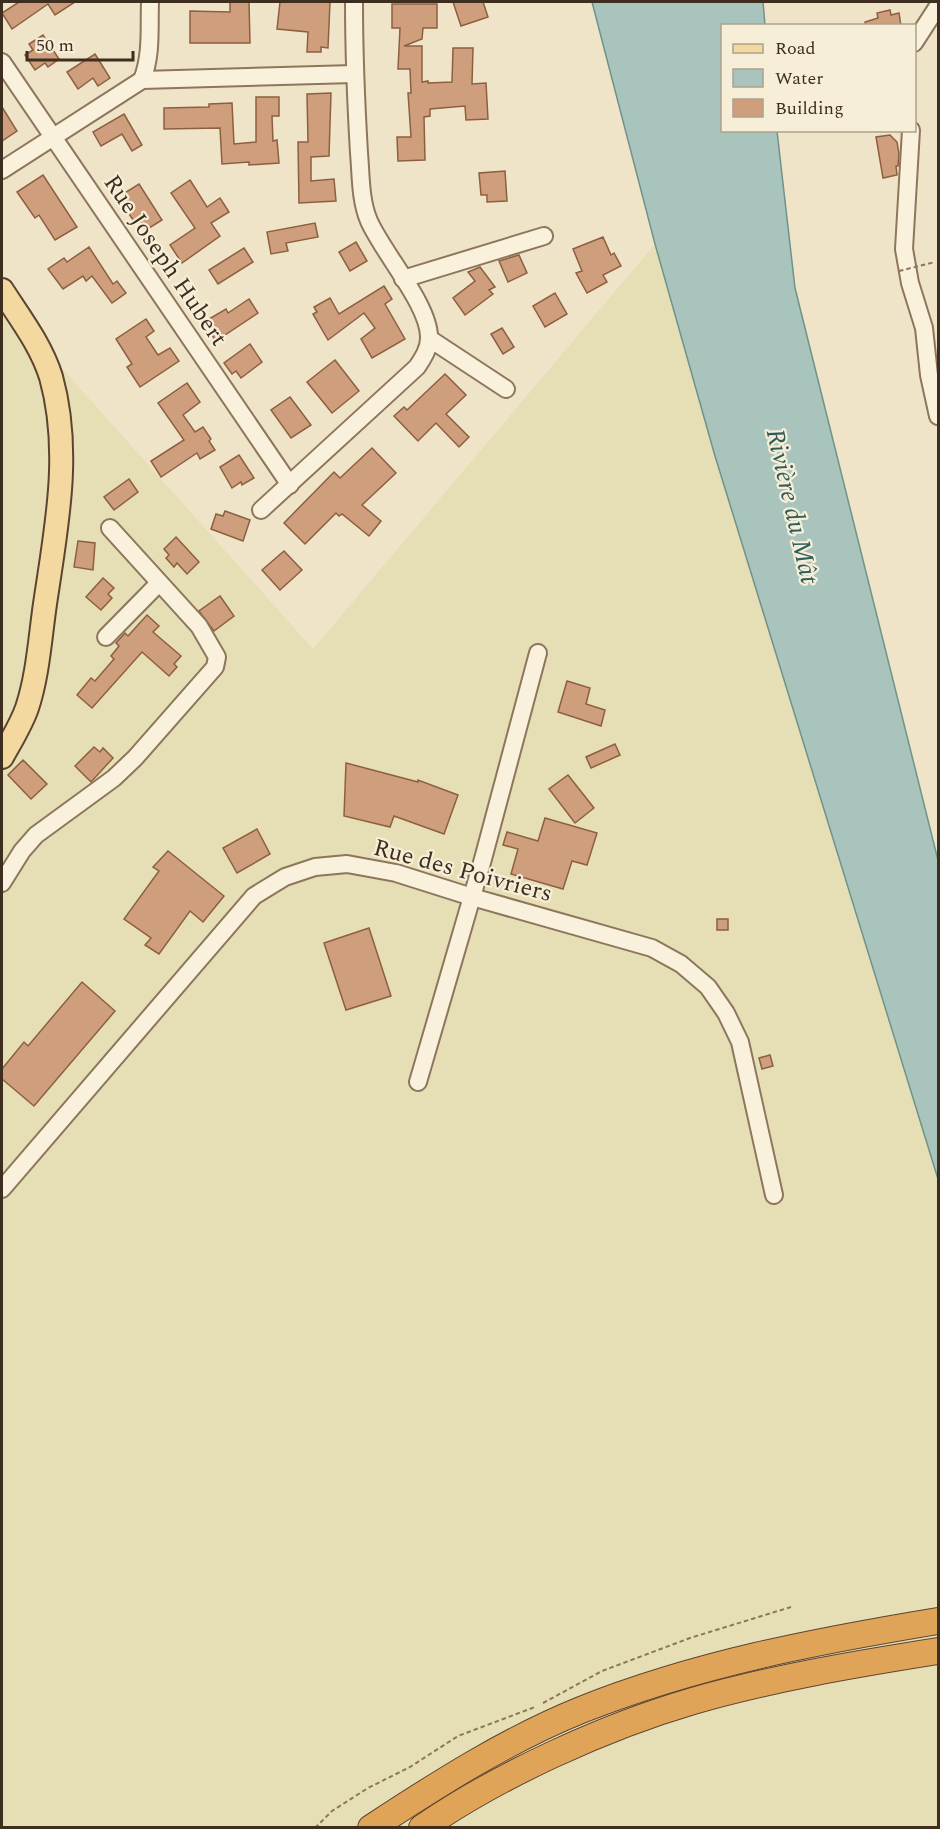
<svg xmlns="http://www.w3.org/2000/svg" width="940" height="1829" viewBox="0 0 940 1829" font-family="Spectral,serif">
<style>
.farmland{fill:#e6deb5}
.water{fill:#a9c4bc;stroke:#6f938a;stroke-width:1.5}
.building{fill:#cf9f7d;stroke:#8d5f41;stroke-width:1.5}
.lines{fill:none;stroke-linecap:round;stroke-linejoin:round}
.minor-casing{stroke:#8d765c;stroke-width:20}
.major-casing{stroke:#5b4430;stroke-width:26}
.highway-casing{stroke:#5b4430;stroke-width:28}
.path{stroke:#8d765c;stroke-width:2;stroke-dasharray:4.5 3;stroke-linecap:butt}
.minor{stroke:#faf1dc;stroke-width:16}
.major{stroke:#f3d9a0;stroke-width:22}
.highway{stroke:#e0a458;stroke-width:26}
.path-bridge{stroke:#8d765c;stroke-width:2;stroke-dasharray:4.5 3;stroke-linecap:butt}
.labels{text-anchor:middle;stroke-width:4.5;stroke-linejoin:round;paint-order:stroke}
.street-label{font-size:24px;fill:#3d2e20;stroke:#f7eed8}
.water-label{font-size:26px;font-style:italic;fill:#2f5d5a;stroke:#f7eed8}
</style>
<rect width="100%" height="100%" fill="#f0e4c8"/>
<path class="farmland" d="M655 244 715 456 938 1179V1827H2V290L34 337 313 649Z"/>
<path class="water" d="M592 2H763L765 25 722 26V130L777 131 795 288 938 860V1179L715 456 655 244Z"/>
<g class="building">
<path d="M19 2H75L55 15 48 4 12 29 2 13Z"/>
<path d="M230 2H249L250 43H190V11L230 12Z"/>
<path d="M280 2H330L328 48 321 47V52H307L308 32 277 29Z"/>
<path d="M453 2H483L488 17 461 26Z"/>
<path d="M392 4H437V28H423L422 39 404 46H422V82L428 81V83L452 82 453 48H473L472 84 486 83 488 119 466 120 465 106 430 109V116L424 117 425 160 398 161 397 137H411L408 93H411L410 69H398L400 28H392Z"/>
<path d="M890 10 891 15 899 13 901 26H866L865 22 878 18 877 13Z"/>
<path d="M43 35 59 59 48 67 45 63 35 70 25 55 33 50 29 44Z"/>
<path d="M95 54 110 78 98 86 93 78 78 89 67 72Z"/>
<path d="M331 93 329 156 311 157V181L334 179 336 201 299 203 298 142H308L307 94Z"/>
<path d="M256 97H279V116H272L273 141 277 140 279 163 249 165V162L222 164 220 128 164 129V108L209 107V104L232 103 234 144 256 142Z"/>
<path d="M2 107 17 131 2 141Z"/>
<path d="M124 114 142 145 132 151 122 134 101 146 93 132Z"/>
<path d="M890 135 897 142 899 154 898 166H896L897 175 883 178 876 137Z"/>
<path d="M505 171 507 201 487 202V195H481L479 173Z"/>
<path d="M43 175 77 227 55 240 39 215 35 218 17 192Z"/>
<path d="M190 180 207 207 220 198 229 212 211 223 220 236 182 263 170 245 195 228 171 193Z"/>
<path d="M139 184 162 220 146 230 140 221 136 224 122 204 127 201 123 194Z"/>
<path d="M315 223 318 237 286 243 288 251 271 254 267 232Z"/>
<path d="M603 237 611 255 614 253 621 266 603 275 607 282 587 293 576 273 582 271 573 249Z"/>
<path d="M356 242 367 261 350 271 339 252Z"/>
<path d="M89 247 113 284 117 281 126 293 112 303 92 276 86 281 83 276 63 289 48 269 64 258 67 262Z"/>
<path d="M244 248 253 262 218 284 209 270Z"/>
<path d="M519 255 527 273 508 282 499 261Z"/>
<path d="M480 267 495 287 489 290 493 294 465 315 453 298 475 281 468 272Z"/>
<path d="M384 286 392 299 385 304 405 339 372 358 361 339 375 328 364 313 328 340 313 314 317 312 314 307 330 298 339 314Z"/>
<path d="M555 293 567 314 545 327 533 306Z"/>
<path d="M249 299 258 313 216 341 208 329 214 326 209 319 226 309 228 313Z"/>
<path d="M146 319 154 331 146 337 158 355 170 348 179 361 140 387 127 367 132 364 116 339Z"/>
<path d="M502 328 514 347 503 354 491 334Z"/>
<path d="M250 344 262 362 241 378 236 371 232 374 224 363Z"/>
<path d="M335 360 359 391 332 413 307 382Z"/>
<path d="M445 374 466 395 446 414 469 437 459 447 436 423 418 441 394 416 404 407 407 410Z"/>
<path d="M187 383 200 402 183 415 195 432 203 427 211 439 209 441 215 450 200 459 197 453 161 477 151 461 184 440 158 403Z"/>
<path d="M290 397 311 425 291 438 271 410Z"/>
<path d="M372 448 396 473 362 505 381 521 369 536 342 514 339 516 336 513 305 544 284 523 334 472 340 478Z"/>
<path d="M239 455 254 478 242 485 241 482 232 488 220 467Z"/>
<path d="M129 479 138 492 114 510 104 497Z"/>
<path d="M225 511 250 520 243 541 211 529 216 514 223 516Z"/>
<path d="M176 537 199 562 187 574 177 563 174 567 166 558 169 555 164 549Z"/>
<path d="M78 541 95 543 93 570 74 567Z"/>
<path d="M284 551 302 570 280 590 262 570Z"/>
<path d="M103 578 114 588 108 594 112 598 101 610 86 597Z"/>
<path d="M220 596 234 616 214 631 199 611Z"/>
<path d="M147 615 159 626 153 632 181 656 174 664 177 667 169 676 142 652 92 708 77 695 91 678 95 681 114 659 111 656 119 646 116 643 125 633 128 636Z"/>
<path d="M567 681 590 688 586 704 605 710 601 726 558 712Z"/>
<path d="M615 744 620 755 591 768 586 757Z"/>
<path d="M94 747 100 752 103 748 113 758 91 782 75 766Z"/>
<path d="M23 760 47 784 31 799 8 775Z"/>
<path d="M346 763 418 782V780L458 795 444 834 394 816 390 827 344 816Z"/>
<path d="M568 775 594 808 575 823 549 789Z"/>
<path d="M545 818 597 833 587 865 572 861 563 889 511 874 518 849 503 845 507 832 538 841Z"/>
<path d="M257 829 270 854 237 873 223 848Z"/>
<path d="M168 851 224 896 203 922 190 911 159 954 145 945 151 938 124 919 159 871 153 867Z"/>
<rect x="717" y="919" width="11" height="11"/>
<path d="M369 928 391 996 346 1010 324 943Z"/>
<path d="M82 982 115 1011 34 1106 2 1079V1069L24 1042 28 1046Z"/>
<path d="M770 1055 773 1066 762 1069 759 1058Z"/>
</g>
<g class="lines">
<g class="minor-casing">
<g id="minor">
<path d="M914 43 938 6"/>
<path d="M2 62 290 485"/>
<path d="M142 80C152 55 149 28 150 2"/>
<path d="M911 130 904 249 910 283 924 328 929 375 938 416"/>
<path d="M2 170 142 80 354 74"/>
<path d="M403 279 544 236"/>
<path d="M430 339 506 389"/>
<path d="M261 510 417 367C423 358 429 349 429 338 430 306 383 253 369 221 360 200 361 175 359 153 356 102 354 52 354 2"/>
<path d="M106 637 159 583"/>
<path d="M2 883 22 851 36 835 114 778 135 758 215 667 217 657 199 626 110 528"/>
<path d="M418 1082 483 859 538 653"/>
<path d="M2 1189 254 896 285 877 315 867 347 864 396 873 472 897 652 948 681 964 708 987 726 1013 740 1042 774 1195"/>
</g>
</g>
<g class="major-casing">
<path id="major" d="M2 290C20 318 41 345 51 377 72 452 56 529 45 604 40 638 38 675 27 708 21 725 11 741 2 757"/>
</g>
<g class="highway-casing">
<g id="highway">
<path d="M371 1828C438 1784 507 1740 581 1710 696 1664 817 1641 938 1621"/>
<path d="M422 1828C499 1775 604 1727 693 1701 773 1678 856 1664 938 1651"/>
</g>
</g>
<g class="path">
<path d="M543 1703 602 1671 690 1638 791 1607"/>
<path d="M315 1828 332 1811 368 1788 410 1767 458 1736 535 1707"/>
</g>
<use href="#minor" class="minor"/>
<use href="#major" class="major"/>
<use href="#highway" class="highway"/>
<path class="path-bridge" d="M899 271 935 262"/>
</g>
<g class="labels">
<g class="street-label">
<text transform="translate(166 260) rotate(56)" y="8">Rue Joseph Hubert</text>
<text transform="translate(463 870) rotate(15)" y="8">Rue des Poivriers</text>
</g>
<g class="water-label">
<text transform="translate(793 506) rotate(77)" y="9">Rivière du Mât</text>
</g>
</g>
<rect width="940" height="1829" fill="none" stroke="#3d2e20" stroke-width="6"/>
<rect x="721" y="24" width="195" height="108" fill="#f7eed8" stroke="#ada18e" stroke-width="1.5"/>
<rect x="733" y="44" width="30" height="9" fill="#f3d9a0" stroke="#ada18e" stroke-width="1.5"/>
<text x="775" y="54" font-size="18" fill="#3d2e20">Road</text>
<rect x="733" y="69" width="30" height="18" fill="#a9c4bc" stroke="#ada18e" stroke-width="1.5"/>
<text x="775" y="84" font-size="18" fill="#3d2e20">Water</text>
<rect x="733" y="99" width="30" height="18" fill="#cf9f7d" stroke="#ada18e" stroke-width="1.5"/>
<text x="775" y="114" font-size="18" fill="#3d2e20">Building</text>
<path d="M27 51v9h106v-9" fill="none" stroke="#3d2e20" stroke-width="3"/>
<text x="36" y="51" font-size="18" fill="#3d2e20" stroke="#f7eed8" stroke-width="4.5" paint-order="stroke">50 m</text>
</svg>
